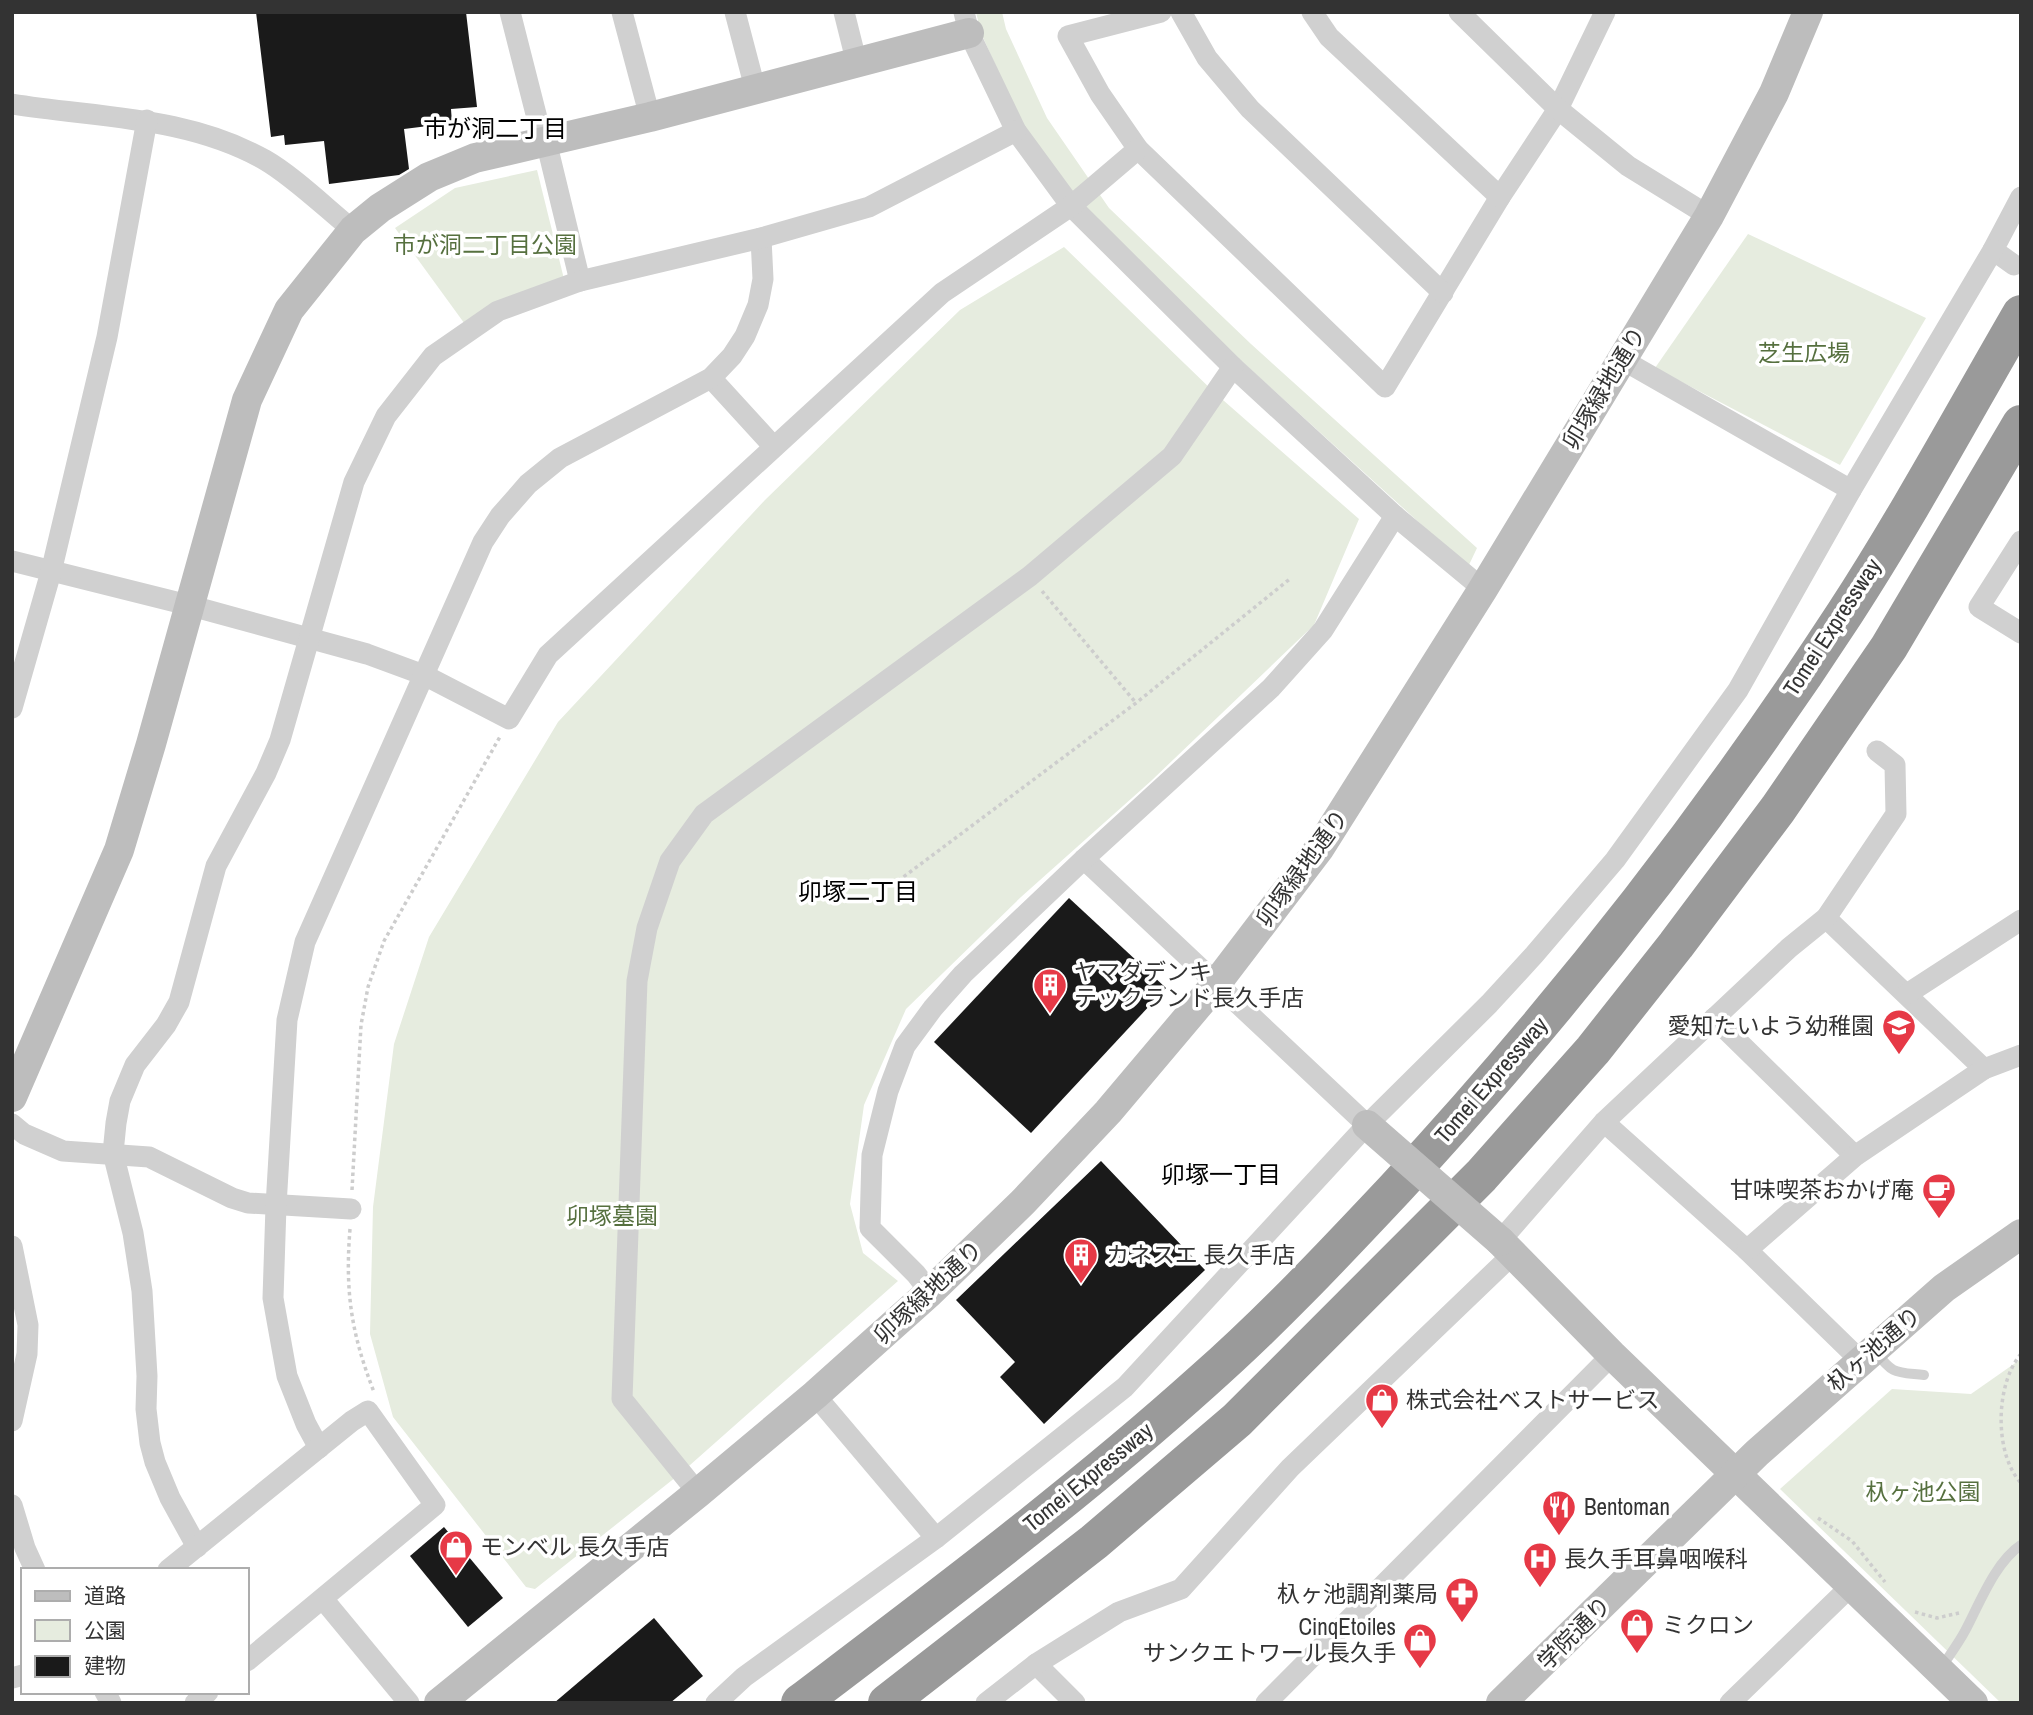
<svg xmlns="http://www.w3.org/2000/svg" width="2033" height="1715" viewBox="0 0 2033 1715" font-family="'Archivo Narrow','Noto Sans JP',sans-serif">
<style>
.green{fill:#e6ecdf}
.building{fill:#1a1a1a}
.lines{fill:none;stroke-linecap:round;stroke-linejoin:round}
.path{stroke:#cdcdcd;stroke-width:3.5;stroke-dasharray:3.5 3.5;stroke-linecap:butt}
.lane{stroke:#d0d0d0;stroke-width:10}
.street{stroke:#d0d0d0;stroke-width:21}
.secondary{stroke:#bdbdbd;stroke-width:30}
.highway{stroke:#9a9a9a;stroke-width:38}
.secondary-bridge{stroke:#bdbdbd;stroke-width:30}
.labels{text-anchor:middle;stroke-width:7;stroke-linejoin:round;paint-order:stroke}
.park-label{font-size:23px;fill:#56703f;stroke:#fff}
.street-label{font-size:23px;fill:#333;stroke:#fff}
.poi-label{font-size:23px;fill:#333;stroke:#fff;text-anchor:start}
.neighbourhood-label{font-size:24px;fill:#000;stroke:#fff}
</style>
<rect width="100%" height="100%" fill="#fff"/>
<g class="green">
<path d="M976 12H1002L1006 29 1047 118 1109 208 1251 344 1477 548 1468 567 1237 357 1091 219 1024 129 981 33Z"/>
<path d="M537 170 565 283 467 327 395 228 455 188Z"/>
<path d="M1748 234 1926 318 1840 465 1655 368Z"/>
<path d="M1064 247 1215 393 1359 519 1314 625 1151 781 1021 897 906 1009 864 1105 850 1204 863 1253 898 1281 681 1473 535 1589 526 1587 393 1417 370 1334 373 1207 394 1044 429 937 558 722 765 500 960 310Z"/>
<path d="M2021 1359V1703H2001L1780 1489 1892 1389 1971 1394Z"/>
</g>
<g class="building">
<path d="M256 12H466L477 107 451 109 452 123 404 129 409 169 399 175 329 184 324 141 285 145 284 135 271 137Z"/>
<path d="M1069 898 1166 988 1031 1133 934 1042Z"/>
<path d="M1101 1161 1205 1270 1044 1424 1000 1377 1015 1362 956 1300Z"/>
<path d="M444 1527 503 1598 468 1627 410 1556Z"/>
<path d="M654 1618 703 1676 670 1703H554Z"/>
</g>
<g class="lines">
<g class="path">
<path d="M1042 591 1136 703"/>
<path d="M898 881 1136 703 1291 578"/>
<path d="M352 1190 361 1025 368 987 384 941 501 735"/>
<path d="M350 1229C345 1291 351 1333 374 1392"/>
<path d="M2021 1354C1995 1384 1994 1454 2021 1483"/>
<path d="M1818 1518 1852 1541 1885 1582"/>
<path d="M1915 1612 1937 1618 1959 1613"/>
</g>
<g class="lane">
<path d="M1876 1352C1893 1375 1896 1372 1924 1375"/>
<path d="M1941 1668C1949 1656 1958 1644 1965 1631 1979 1605 1995 1562 2021 1545"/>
</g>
<g class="street">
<path d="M510 12 537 118 546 141 580 281"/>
<path d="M622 12 650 117"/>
<path d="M735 12 755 88"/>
<path d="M844 12 857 64"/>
<path d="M964 12 969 33 1016 131 1071 206 1233 367 1395 516 1483 589"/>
<path d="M1161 12 1068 36 1100 94 1138 149 1385 387 1500 197 1558 109 1605 12"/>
<path d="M1181 12 1207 58 1250 109 1443 293"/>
<path d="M1312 12 1329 37 1500 197"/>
<path d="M1459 12 1558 109 1628 166 1709 216"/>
<path d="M12 104C98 118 187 116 265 160 293 176 327 209 353 230"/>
<path d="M2014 265 1993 250 2021 197"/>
<path d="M1621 359 1851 490"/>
<path d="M711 378 774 447"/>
<path d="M2021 541 1979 607 2021 633"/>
<path d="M12 561 188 605 367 654 424 675 509 719 548 655 942 293 1071 206 1138 149"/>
<path d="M12 708 51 572 107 337 147 120"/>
<path d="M1084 859 1367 1125"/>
<path d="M1826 918 1984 1069"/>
<path d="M1907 994 2021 920"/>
<path d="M1714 1018 1855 1156"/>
<path d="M1604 1122 1747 1250 1860 1360"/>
<path d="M12 1124 24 1134 63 1151 149 1157 232 1198 248 1203 351 1209"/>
<path d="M1500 1241 1604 1122 1789 948 1826 918 1896 814 1895 765 1877 751"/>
<path d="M12 1246 28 1325 27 1354 12 1421"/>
<path d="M1747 1250 1855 1156 1984 1069 2021 1055"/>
<path d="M930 1292 916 1274 870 1228 872 1155 888 1091 905 1046 933 1008 963 974 1084 859 1271 688 1323 630 1395 516"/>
<path d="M815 1395 936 1538"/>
<path d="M319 1448 306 1424 287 1376 273 1298 276 1206 287 1020 305 942 483 542 500 516 528 484 560 458 711 378 732 356 745 336 758 305 763 279 761 238"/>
<path d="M698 1493 622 1399 637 981 647 928 670 861 704 814 1030 576 1172 456 1233 367"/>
<path d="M12 1505 25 1548 35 1570"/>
<path d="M197 1547 170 1498 155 1462 150 1443 146 1409 147 1376 142 1291 133 1233 113 1153 116 1123 120 1101 135 1065 166 1025 179 1002 216 866 266 773 280 740 354 482 386 416 433 356 498 311 580 281 761 238 869 207 1016 131"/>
<path d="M168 1570 352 1421 368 1411 435 1505 247 1661"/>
<path d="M323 1599 409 1703"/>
<path d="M1036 1664 1075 1703"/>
<path d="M12 1678 23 1675"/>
<path d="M105 1692 111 1703"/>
<path d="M195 1703 208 1692"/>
<path d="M716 1703 744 1677 936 1538 1125 1387 1367 1125 1489 1004 1534 955 1615 860 1738 690 1851 490 1993 250"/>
<path d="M986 1703 1036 1664 1119 1612 1181 1589 1290 1468 1512 1255"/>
<path d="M1266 1703 1612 1355"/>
<path d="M1730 1703 1851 1586"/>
</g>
<g class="secondary">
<path d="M12 1097 119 850 151 744 247 400 289 310 353 230 380 208 429 177 475 158 650 117 969 33"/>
<path d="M1500 1241 1612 1355 1973 1703"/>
<path d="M439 1703 698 1493 815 1395 930 1292 1023 1202 1108 1112 1216 984 1319 849 1483 589 1709 216 1774 93 1808 12"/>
<path d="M1501 1703 1757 1453 1944 1288 2021 1234"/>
</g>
<g class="highway">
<path d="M800 1703C937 1599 1075 1496 1203 1381 1271 1321 1333 1255 1395 1189 1560 1011 1712 817 1845 613 1908 516 1963 414 2021 314"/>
<path d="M887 1703 1094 1542 1237 1420 1481 1176 1593 1050 1676 945 1778 809 1889 647 2021 424"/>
</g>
<path class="secondary-bridge" d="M1367 1125 1500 1241"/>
</g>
<defs>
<g id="building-pin" transform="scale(1.75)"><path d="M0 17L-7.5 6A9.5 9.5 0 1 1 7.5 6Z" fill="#e63946" stroke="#fff"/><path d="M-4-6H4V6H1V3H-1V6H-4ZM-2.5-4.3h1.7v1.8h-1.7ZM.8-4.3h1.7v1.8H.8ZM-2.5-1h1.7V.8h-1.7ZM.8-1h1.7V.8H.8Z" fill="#fff"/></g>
<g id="school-pin" transform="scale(1.75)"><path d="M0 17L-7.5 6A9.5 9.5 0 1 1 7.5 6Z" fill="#e63946" stroke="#fff"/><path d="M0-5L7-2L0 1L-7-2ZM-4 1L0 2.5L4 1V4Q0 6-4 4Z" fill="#fff"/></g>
<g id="cafe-pin" transform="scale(1.75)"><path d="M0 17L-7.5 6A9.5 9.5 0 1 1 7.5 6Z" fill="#e63946" stroke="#fff"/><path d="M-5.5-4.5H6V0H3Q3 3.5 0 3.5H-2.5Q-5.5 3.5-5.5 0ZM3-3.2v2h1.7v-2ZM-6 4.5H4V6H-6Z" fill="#fff"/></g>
<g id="shop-pin" transform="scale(1.75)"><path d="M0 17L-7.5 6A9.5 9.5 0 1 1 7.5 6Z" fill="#e63946" stroke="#fff"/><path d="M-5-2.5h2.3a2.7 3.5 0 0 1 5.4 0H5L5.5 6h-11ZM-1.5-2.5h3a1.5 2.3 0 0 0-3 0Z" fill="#fff"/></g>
<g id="restaurant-pin" transform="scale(1.75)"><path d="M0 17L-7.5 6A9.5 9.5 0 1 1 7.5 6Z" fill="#e63946" stroke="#fff"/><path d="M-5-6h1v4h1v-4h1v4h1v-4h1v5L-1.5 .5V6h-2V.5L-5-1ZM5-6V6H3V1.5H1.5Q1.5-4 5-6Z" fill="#fff"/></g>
<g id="hospital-pin" transform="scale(1.75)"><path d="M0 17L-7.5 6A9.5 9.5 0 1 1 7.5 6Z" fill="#e63946" stroke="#fff"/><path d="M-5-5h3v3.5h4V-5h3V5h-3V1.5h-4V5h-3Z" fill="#fff"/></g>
<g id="pharmacy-pin" transform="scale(1.75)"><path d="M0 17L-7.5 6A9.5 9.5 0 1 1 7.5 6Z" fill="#e63946" stroke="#fff"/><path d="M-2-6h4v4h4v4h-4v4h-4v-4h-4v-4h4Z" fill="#fff"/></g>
</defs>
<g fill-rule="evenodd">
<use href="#building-pin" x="1050" y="985"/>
<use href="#school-pin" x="1899" y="1026"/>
<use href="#cafe-pin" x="1939" y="1190"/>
<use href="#building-pin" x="1081" y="1255"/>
<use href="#shop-pin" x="1382" y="1400"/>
<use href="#restaurant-pin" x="1559" y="1507"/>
<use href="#shop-pin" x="456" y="1547"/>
<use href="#hospital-pin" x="1540" y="1559"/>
<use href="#pharmacy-pin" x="1462" y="1594"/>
<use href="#shop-pin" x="1637" y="1625"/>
<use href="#shop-pin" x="1420" y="1640"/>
</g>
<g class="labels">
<g class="park-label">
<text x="485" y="253">市が洞二丁目公園</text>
<text x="1804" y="361">芝生広場</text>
<text x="612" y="1224">卯塚墓園</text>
<text x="1923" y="1500">杁ヶ池公園</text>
</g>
<g class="street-label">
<text transform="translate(1604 388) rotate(-59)" y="8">卯塚緑地通り</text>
<text transform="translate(1832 627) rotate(-57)" y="8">Tomei Expressway</text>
<text transform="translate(1302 868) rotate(-54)" y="8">卯塚緑地通り</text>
<text transform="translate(1491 1080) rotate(-49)" y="8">Tomei Expressway</text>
<text transform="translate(928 1292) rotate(-43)" y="8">卯塚緑地通り</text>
<text transform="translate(1874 1349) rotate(-41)" y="8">杁ヶ池通り</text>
<text transform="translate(1088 1477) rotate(-39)" y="8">Tomei Expressway</text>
<text transform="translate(1574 1633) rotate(-45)" y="8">学院通り</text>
</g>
<g class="poi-label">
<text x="1074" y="980">ヤマダデンキ<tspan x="1074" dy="26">テックランド長久手店</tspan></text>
<text x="1874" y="1034" text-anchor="end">愛知たいよう幼稚園</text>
<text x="1914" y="1198" text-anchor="end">甘味喫茶おかげ庵</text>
<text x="1106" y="1263">カネスエ 長久手店</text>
<text x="1406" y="1408">株式会社ベストサービス</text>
<text x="1584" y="1515">Bentoman</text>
<text x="480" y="1555">モンベル 長久手店</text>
<text x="1564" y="1567">長久手耳鼻咽喉科</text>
<text x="1438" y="1602" text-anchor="end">杁ヶ池調剤薬局</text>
<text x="1662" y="1633">ミクロン</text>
<text x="1396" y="1635" text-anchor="end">CinqEtoiles<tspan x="1396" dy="26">サンクエトワール長久手</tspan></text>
</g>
<g class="neighbourhood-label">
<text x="495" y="137">市が洞二丁目</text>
<text x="858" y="900">卯塚二丁目</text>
<text x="1221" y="1183">卯塚一丁目</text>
</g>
</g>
<rect width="2033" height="1715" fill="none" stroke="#333333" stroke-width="28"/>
<rect x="21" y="1568" width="228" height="126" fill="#ffffff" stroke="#adadad" stroke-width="2"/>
<rect x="35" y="1591" width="35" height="10" fill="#bdbdbd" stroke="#adadad" stroke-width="2"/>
<text x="84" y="1603" font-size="21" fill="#333333">道路</text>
<rect x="35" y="1620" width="35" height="21" fill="#e6ecdf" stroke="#adadad" stroke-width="2"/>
<text x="84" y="1638" font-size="21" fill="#333333">公園</text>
<rect x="35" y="1656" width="35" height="21" fill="#1a1a1a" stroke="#adadad" stroke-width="2"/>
<text x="84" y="1673" font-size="21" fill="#333333">建物</text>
</svg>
